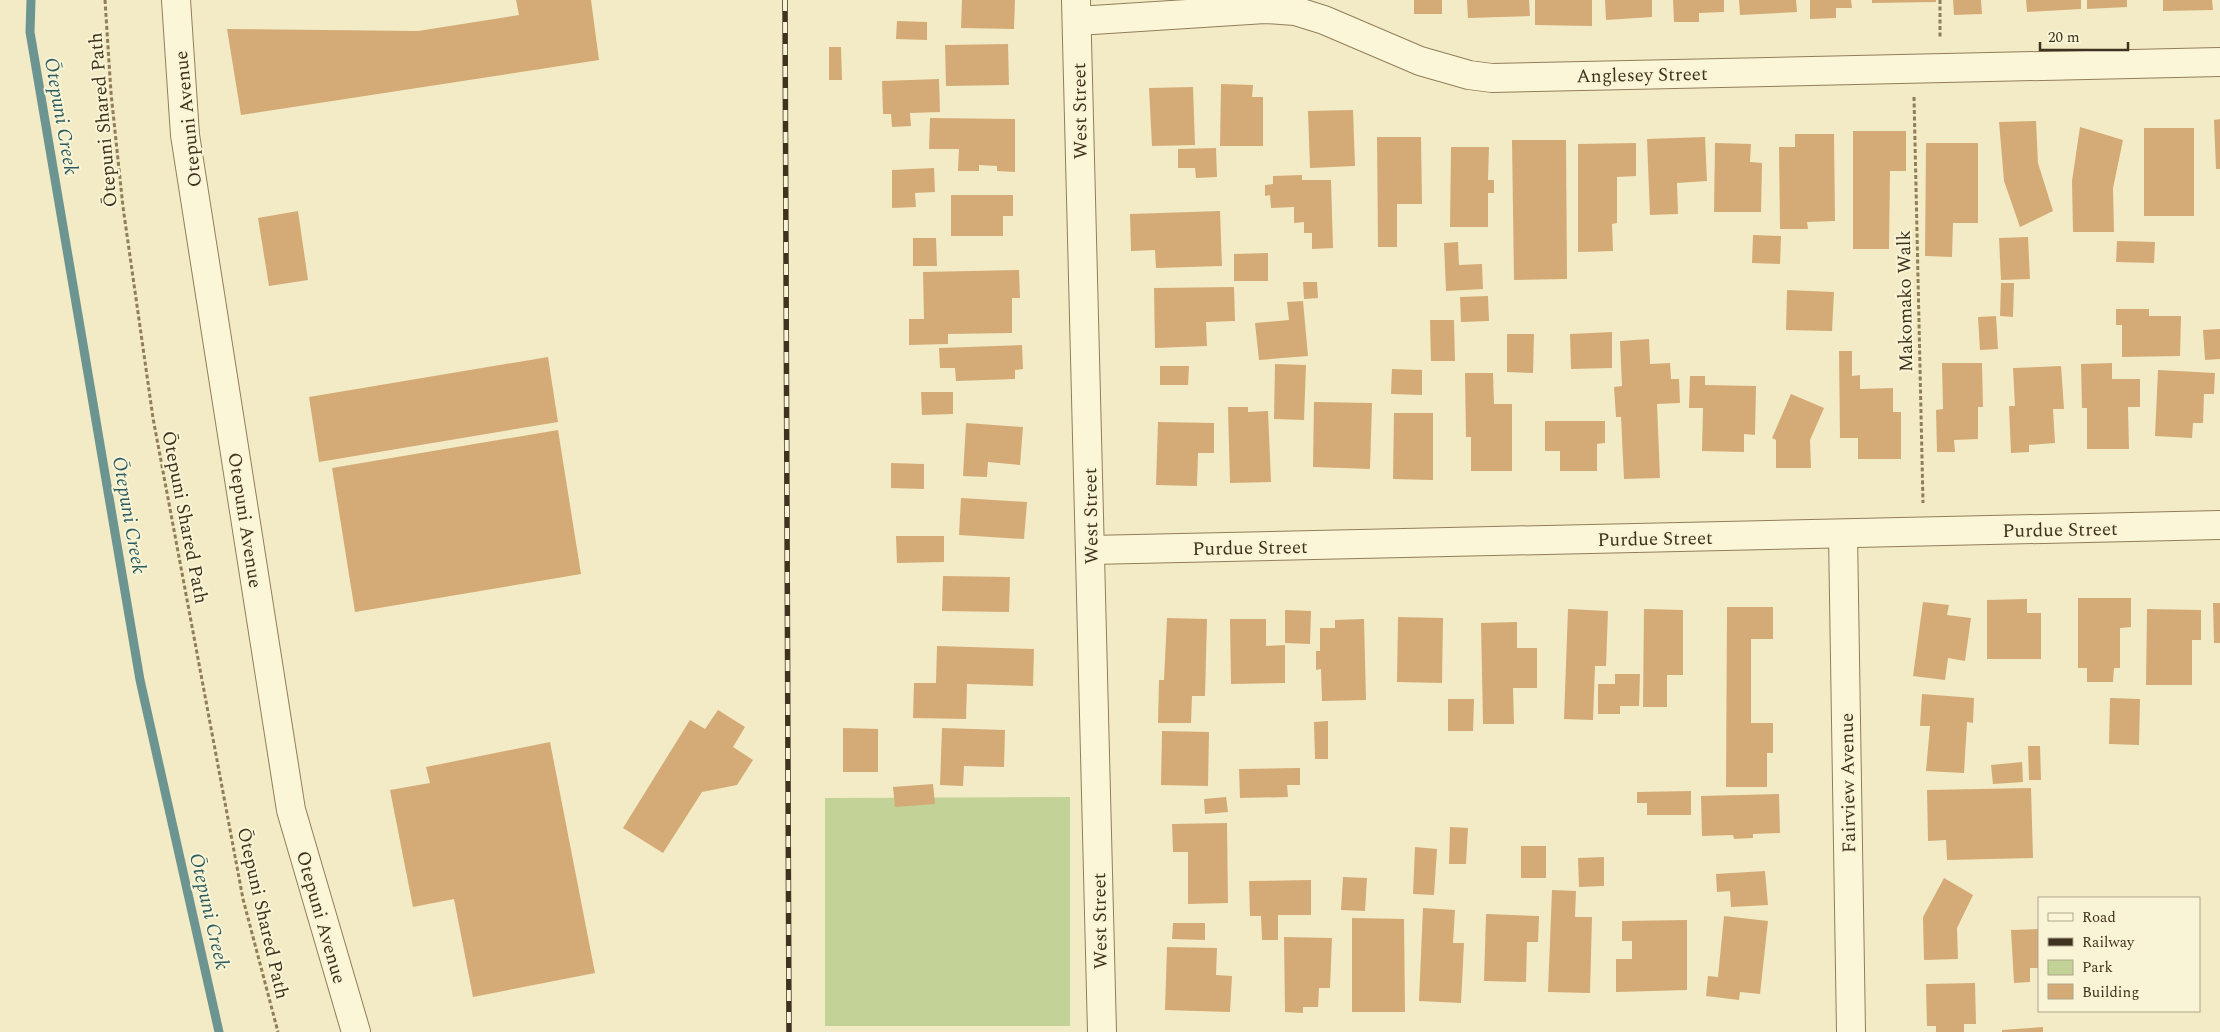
<svg xmlns="http://www.w3.org/2000/svg" width="2220" height="1032" viewBox="0 0 2220 1032" font-family="Spectral,serif">
<style>
.green{fill:#c3d297}
.lines{fill:none;stroke-linecap:round;stroke-linejoin:round}
.stream{stroke:#6c9591;stroke-width:9}
.building{fill:#d4ab77}
.street-casing{stroke:#907e58;stroke-width:30}
.path{stroke:#907e58;stroke-width:3;stroke-dasharray:4 2.5;stroke-linecap:butt}
.street{stroke:#fcf6d9;stroke-width:28}
.rail-casing{stroke:#3f321e;stroke-width:5.5}
.rail{stroke:#f9f4d5;stroke-width:4;stroke-dasharray:11;stroke-linecap:butt}
.labels{text-anchor:middle;stroke-width:4;stroke-linejoin:round;paint-order:stroke}
.street-label{font-size:19px;fill:#3f321e;stroke:#f9f4d5}
.water-label{font-size:20px;font-style:italic;fill:#2c5c60;stroke:#f9f4d5}
</style>
<rect width="100%" height="100%" fill="#f3ebc5"/>
<path class="green" d="M1070 797V1026H825V798Z"/>
<g class="lines">
<path class="stream" d="M31 0 30 32 140 680 219 1032"/>
</g>
<g class="building">
<path d="M516 0H591L599 60 241 115 227 29 418 31 519 15Z"/>
<path d="M962 0H1015L1014 29 961 28Z"/>
<rect x="1414" y="0" width="28" height="14"/>
<path d="M1467 0H1529L1530 16 1468 18Z"/>
<path d="M1535 0H1592V26L1535 25Z"/>
<path d="M1605 0H1652V17L1606 20Z"/>
<path d="M1673 0H1724V12L1699 13V22H1674Z"/>
<path d="M1739 0H1796L1797 12 1740 15Z"/>
<path d="M1810 0H1851L1852 8H1836V18L1810 19Z"/>
<path d="M1872 0H1936V2L1872 3Z"/>
<path d="M1953 0H1981L1982 14 1954 15Z"/>
<path d="M2026 0H2081V9L2027 12Z"/>
<path d="M2087 0H2127V7L2087 9Z"/>
<path d="M2163 0H2212L2213 10 2163 11Z"/>
<path d="M897 21 927 22V40L896 39Z"/>
<path d="M1008 44 1009 85 946 86 945 45Z"/>
<path d="M829 47H841L842 80H829Z"/>
<path d="M939 79 940 112 910 113 911 126 892 127 891 114H883L882 81Z"/>
<path d="M1221 84 1253 85 1252 97H1263V146H1220Z"/>
<path d="M1193 87 1195 145 1152 146 1149 88Z"/>
<path d="M1353 110 1355 166 1310 168 1308 111Z"/>
<path d="M930 118 1015 119V172L997 171V166L979 165V171H958L959 149H929Z"/>
<path d="M2220 119V169H2216L2214 120Z"/>
<path d="M2036 121 2038 163 2053 211 2020 227 2004 181 1999 122Z"/>
<path d="M2080 127 2123 140 2113 188 2114 232H2073L2072 181Z"/>
<rect x="2144" y="128" width="50" height="88"/>
<path d="M1853 131H1906V171H1890L1889 249H1853Z"/>
<path d="M1795 134H1834L1835 221 1807 222 1808 229H1780L1779 147H1795Z"/>
<path d="M1377 137H1421L1422 204H1397V247H1378Z"/>
<path d="M1705 137 1707 181 1677 183 1678 214 1650 215 1647 139Z"/>
<path d="M1512 140H1566L1567 279 1514 280Z"/>
<path d="M1636 143V176L1617 177V223L1612 224 1613 251 1578 252V144Z"/>
<path d="M1715 143 1751 144 1750 162 1762 163 1761 212H1714Z"/>
<path d="M1926 143H1978V223H1953L1952 257 1925 256Z"/>
<path d="M1451 147H1489L1488 180H1494V193H1488V227H1450Z"/>
<path d="M1216 148 1217 177 1196 178 1195 168H1178V149Z"/>
<path d="M934 168 935 192 915 193 916 207 892 208V170Z"/>
<path d="M1302 175V180H1331L1333 248 1312 249V233H1304V222L1294 223V207L1271 208 1270 195 1265 196V185L1273 184V176Z"/>
<path d="M951 195H1013V216H1003V236H951Z"/>
<path d="M298 211 308 280 269 286 258 218Z"/>
<path d="M1220 211 1222 266 1156 268 1155 250 1131 251 1130 214Z"/>
<path d="M1753 235 1781 236 1780 264 1752 263Z"/>
<path d="M2028 237 2030 279 2001 280 1999 238Z"/>
<path d="M913 238H936L937 266H913Z"/>
<path d="M2117 241 2155 242 2154 263 2116 262Z"/>
<path d="M1458 242 1459 265 1482 264 1483 289 1446 291 1444 243Z"/>
<path d="M1268 253V281H1234V254Z"/>
<path d="M1019 270 1020 298H1012V333L948 334V344L909 345V319H924L923 272Z"/>
<path d="M1303 282H1317L1318 298 1304 299Z"/>
<path d="M2001 283H2014L2013 317 2000 316Z"/>
<path d="M1234 287 1235 321 1206 322 1207 346 1155 348 1154 288Z"/>
<path d="M1787 290 1834 292 1832 331 1786 330Z"/>
<path d="M1488 296 1489 321 1461 322 1460 297Z"/>
<path d="M1303 301 1308 356 1259 360 1255 323 1289 320 1287 302Z"/>
<path d="M2116 309H2149V316H2181L2180 356 2122 357V325H2116Z"/>
<path d="M1996 316 1998 349 1980 350 1978 317Z"/>
<path d="M1430 320H1454L1455 361H1431Z"/>
<path d="M2220 329V359L2205 360 2203 330Z"/>
<path d="M1612 332V368L1571 369 1570 334Z"/>
<path d="M1507 334H1534L1533 373 1507 372Z"/>
<path d="M1649 339 1650 364 1670 363 1671 379H1679L1680 403 1657 404 1660 478 1624 479 1621 417H1616L1614 387 1622 386 1620 341Z"/>
<path d="M1022 345 1023 369 1015 370V379L956 381 955 368H940L939 348Z"/>
<path d="M1839 351H1852V376L1860 375V389L1893 388V412H1901V459H1858V438H1840Z"/>
<path d="M548 357 558 422 319 462 309 397Z"/>
<path d="M1942 363H1982L1983 407H1978V439L1954 440 1955 452H1937L1936 410 1943 409Z"/>
<path d="M2112 363V379H2140V407H2128L2129 449H2087V408H2082L2081 364Z"/>
<path d="M1275 364 1306 365 1304 420 1274 419Z"/>
<path d="M1160 366H1189L1188 385H1160Z"/>
<path d="M2061 366 2064 409H2053L2055 443 2029 445V452L2011 453 2009 406H2015L2013 368Z"/>
<path d="M1392 369 1422 370V395L1391 394Z"/>
<path d="M2158 370 2215 373 2214 394H2204L2203 423H2193L2192 438 2155 436Z"/>
<path d="M1465 373H1493L1494 404H1512V471H1471V437H1466Z"/>
<path d="M1690 376H1705V385L1756 386 1755 435 1744 434V452L1702 451 1703 408H1689Z"/>
<path d="M921 392H953V414L922 415Z"/>
<path d="M1791 394 1824 408 1810 440 1811 468H1776V440L1772 438Z"/>
<path d="M1314 402 1372 403 1370 469 1313 467Z"/>
<path d="M1228 407H1248V412L1268 411 1271 482 1230 483Z"/>
<path d="M1394 413H1433V480L1393 479Z"/>
<path d="M1545 421H1605V443L1597 444V471H1560V451H1545Z"/>
<path d="M1158 422 1214 423V453H1198L1197 486 1156 485Z"/>
<path d="M966 423 1023 427 1020 465 988 462 987 477 963 476Z"/>
<path d="M558 430 581 574 355 612 332 468Z"/>
<path d="M891 463 924 464V489L891 488Z"/>
<path d="M961 498 1027 502 1024 539 959 535Z"/>
<path d="M896 536H944V562L897 563Z"/>
<path d="M943 576 1010 577 1009 612 942 611Z"/>
<path d="M2078 598H2131V627L2120 628V668H2114L2113 682H2087V668H2078Z"/>
<path d="M2027 599V613H2041V659H1987V600Z"/>
<path d="M1923 602 1949 605 1947 615 1971 618 1965 661 1948 658 1945 680 1913 676Z"/>
<path d="M2213 603H2220V643H2214Z"/>
<path d="M1727 607H1773V639H1751V723H1773V753H1767V787H1726Z"/>
<path d="M1568 609 1608 611 1606 666H1595L1593 720 1564 719Z"/>
<path d="M1644 609 1683 610V675H1667V707H1643Z"/>
<path d="M2147 609 2201 610V640H2192V685H2146Z"/>
<path d="M1285 610 1311 611 1310 644 1285 643Z"/>
<path d="M1398 617 1443 618 1442 683 1397 682Z"/>
<path d="M1167 618 1207 619 1205 696H1192L1191 723H1158L1159 680H1164Z"/>
<path d="M1230 619H1266V646L1285 645V683L1231 684Z"/>
<path d="M1364 619 1366 700 1322 701 1321 669 1316 670V651H1320V628H1335V620Z"/>
<path d="M1517 622V648H1537V688H1513L1514 724H1483L1481 623Z"/>
<path d="M937 646 1034 649 1033 686 967 684 966 719 913 718 914 683H936Z"/>
<path d="M1615 674H1640L1639 706H1620V714H1598V684H1615Z"/>
<path d="M1922 694 1974 698 1973 723 1967 722 1964 773 1926 771 1930 726H1920Z"/>
<path d="M2110 698 2140 699 2139 745 2109 744Z"/>
<path d="M1448 699H1474L1473 731H1448Z"/>
<path d="M718 710 745 727 733 747 753 760 737 785 702 792 663 853 623 828 690 720 705 729Z"/>
<path d="M1328 721V759H1315L1314 722Z"/>
<path d="M843 728 878 729V772H843Z"/>
<path d="M942 728 1005 730 1004 767 964 766 963 786 940 785Z"/>
<path d="M1162 731 1209 732 1208 786 1161 785Z"/>
<path d="M550 742 595 973 473 997 454 899 413 907 390 790 430 783 426 767Z"/>
<path d="M2028 746H2040L2041 780H2029Z"/>
<path d="M2022 762 2023 782 1993 784 1991 765Z"/>
<path d="M1300 768V785H1287L1288 797 1240 798 1239 769Z"/>
<path d="M933 784 935 804 895 807 893 787Z"/>
<path d="M2031 788 2033 858 1947 860 1946 840 1928 841 1927 790Z"/>
<path d="M1691 791V815H1647V803H1637V792Z"/>
<path d="M1779 794 1780 833 1753 834V838L1734 839 1733 835 1702 836 1701 796Z"/>
<path d="M1226 797 1228 812 1205 814 1204 799Z"/>
<path d="M1227 823 1228 903 1188 904V852H1173L1172 824Z"/>
<path d="M1450 827 1468 828 1466 864H1449Z"/>
<rect x="1521" y="846" width="25" height="32"/>
<path d="M1415 847 1437 849 1434 895 1413 894Z"/>
<path d="M1604 857V886L1579 887 1578 858Z"/>
<path d="M1765 871 1768 905 1731 907 1730 891 1717 892 1716 874Z"/>
<path d="M1343 877 1367 878 1365 911 1341 910Z"/>
<path d="M1944 878 1973 895 1957 928 1958 959 1924 960 1923 917Z"/>
<path d="M1311 880V915H1278V940H1262L1261 916H1250L1249 881Z"/>
<path d="M1552 890 1576 891 1575 917H1592L1590 993 1548 992Z"/>
<path d="M1423 908 1455 910 1453 943H1464L1461 1003 1419 1001Z"/>
<path d="M1486 914 1539 916 1538 942H1527L1526 982 1484 981Z"/>
<path d="M1724 916 1768 921 1760 994 1740 992 1739 1000 1706 996 1708 976 1718 977Z"/>
<path d="M1352 918 1404 919 1405 1012H1352Z"/>
<path d="M1687 920V990L1616 992V959H1632V941H1622V921Z"/>
<path d="M1173 923H1205V940L1172 939Z"/>
<path d="M2039 929V968H2030V982L2014 983 2011 930Z"/>
<path d="M1284 937 1332 938 1330 988H1319L1318 1007H1303V1013L1285 1012Z"/>
<path d="M1167 947 1217 948 1216 975 1232 976 1230 1012 1165 1010Z"/>
<path d="M1975 983 1976 1024H1964V1032H1936V1026H1927L1926 984Z"/>
<path d="M2043 1027V1032H2002V1030Z"/>
</g>
<g class="lines">
<g class="street-casing">
<g id="street">
<path d="M176 0 185 135 291 810 356 1032"/>
<path d="M1076 0 1102 1032"/>
<path d="M1077 21 1265 9 1295 11 1324 20 1420 61 1469 75 1492 78 2220 62"/>
<path d="M1843 534 1851 1032"/>
<path d="M1090 550 2220 525"/>
</g>
</g>
<g class="path">
<path d="M105 0 111 93 123 207 153 418 243 899 278 1032"/>
<path d="M1940 0V39"/>
<path d="M1914 97 1923 503"/>
</g>
<use href="#street" class="street"/>
<g class="rail-casing">
<path id="rail" d="M785 0 789 1032"/>
</g>
<use href="#rail" class="rail"/>
</g>
<g class="labels">
<g class="street-label">
<text transform="translate(1642 74) rotate(-1)" y="7">Anglesey Street</text>
<text transform="translate(1079 111) rotate(-91)" y="7">West Street</text>
<text transform="translate(187 119) rotate(-96)" y="7">Otepuni Avenue</text>
<text transform="translate(102 120) rotate(-95)" y="7">Ōtepuni Shared Path</text>
<text transform="translate(1904 301) rotate(-91)" y="7">Makomako Walk</text>
<text transform="translate(1090 516) rotate(-91)" y="7">West Street</text>
<text transform="translate(186 517) rotate(79)" y="7">Ōtepuni Shared Path</text>
<text transform="translate(246 520) rotate(81)" y="7">Otepuni Avenue</text>
<text transform="translate(2060 529) rotate(-1)" y="7">Purdue Street</text>
<text transform="translate(1655 538) rotate(-1)" y="7">Purdue Street</text>
<text transform="translate(1250 547) rotate(-1)" y="7">Purdue Street</text>
<text transform="translate(1847 783) rotate(-91)" y="7">Fairview Avenue</text>
<text transform="translate(264 913) rotate(77)" y="7">Ōtepuni Shared Path</text>
<text transform="translate(322 917) rotate(74)" y="7">Otepuni Avenue</text>
<text transform="translate(1099 921) rotate(-91)" y="7">West Street</text>
</g>
<g class="water-label">
<text transform="translate(62 116) rotate(80)" y="7">Ōtepuni Creek</text>
<text transform="translate(130 515) rotate(80)" y="7">Ōtepuni Creek</text>
<text transform="translate(210 911) rotate(77)" y="7">Ōtepuni Creek</text>
</g>
</g>
<rect x="2038" y="897" width="162" height="115" fill="#f9f4d5" stroke="#afa68c"/>
<rect x="2048" y="913" width="25" height="8" fill="#fcf6d9" stroke="#afa68c"/>
<text x="2082" y="922" font-size="15" fill="#3f321e">Road</text>
<rect x="2048" y="938" width="25" height="8" fill="#3f321e" stroke="#afa68c"/>
<text x="2082" y="947" font-size="15" fill="#3f321e">Railway</text>
<rect x="2048" y="960" width="25" height="15" fill="#c3d297" stroke="#afa68c"/>
<text x="2082" y="972" font-size="15" fill="#3f321e">Park</text>
<rect x="2048" y="984" width="25" height="15" fill="#d4ab77" stroke="#afa68c"/>
<text x="2082" y="997" font-size="15" fill="#3f321e">Building</text>
<path d="M2040 42v8h88v-8" fill="none" stroke="#3f321e" stroke-width="2.5"/>
<text x="2048" y="42" font-size="15" fill="#3f321e" stroke="#f9f4d5" stroke-width="4" paint-order="stroke">20 m</text>
</svg>
